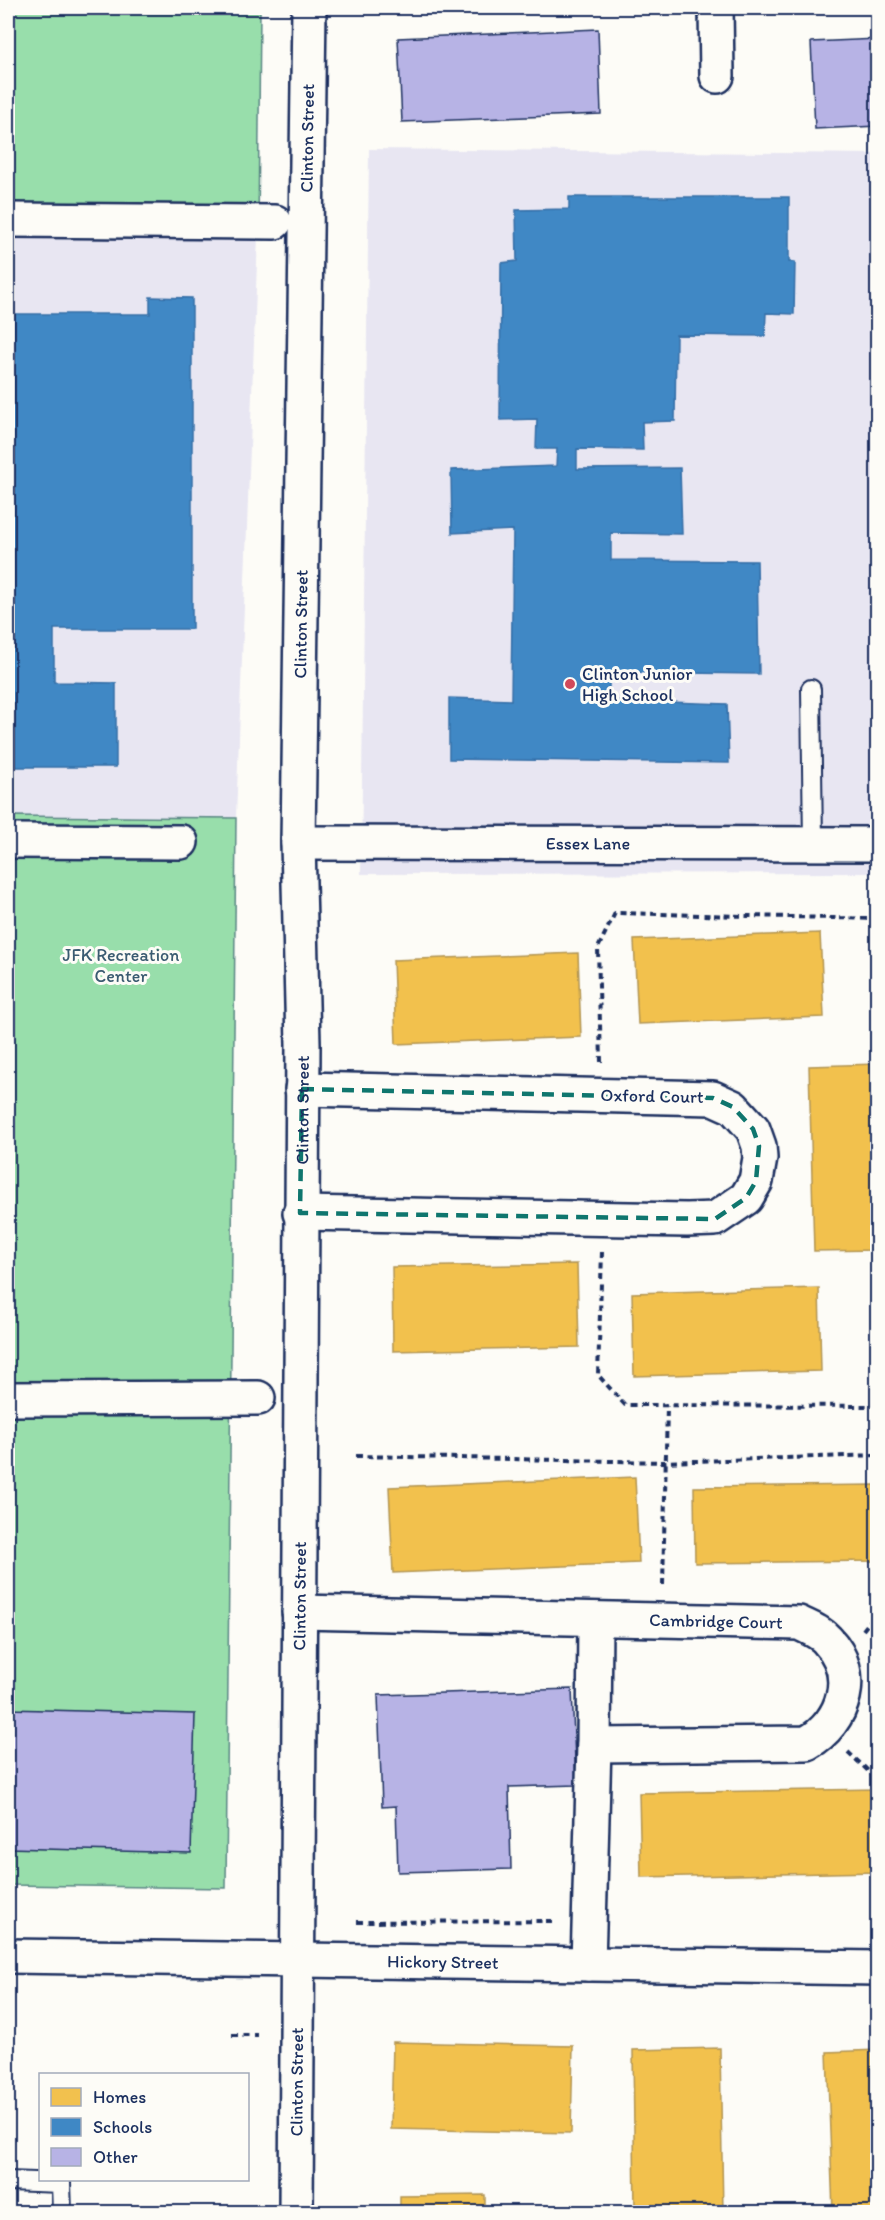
<svg xmlns="http://www.w3.org/2000/svg" width="885" height="2220" viewBox="0 0 885 2220" font-family="Itim,sans-serif">
<style>
.built{fill:#e8e6f2}
.green{fill:#98deab;stroke:#5a8684;stroke-width:1.5}
.homes{fill:#f2c14e;stroke:#b29553;stroke-width:1.5}
.schools{fill:#3f88c5;stroke:#346da6;stroke-width:1.5}
.building{fill:#b7b3e5;stroke:#1b2f5e;stroke-width:1.5}
.lines{fill:none;stroke-linecap:round;stroke-linejoin:round}
.lane-casing{stroke:#1b2f5e;stroke-width:22}
.street-casing{stroke:#1b2f5e;stroke-width:38}
.primary-casing{stroke:#1b2f5e;stroke-width:38}
.path{stroke:#1b2f5e;stroke-width:4;stroke-dasharray:6 4.5;stroke-linecap:butt}
.lane{stroke:#fdfcf7;stroke-width:18}
.street{stroke:#fdfcf7;stroke-width:33}
.primary{stroke:#fdfcf7;stroke-width:33}
.marked{fill:none;stroke:#0f766e;stroke-width:4.5;stroke-dasharray:12 8;stroke-linejoin:round}
.poi-dot{fill:#d1495b;stroke:#fdfcf7;stroke-width:2}
.labels{text-anchor:middle;stroke-width:6;stroke-linejoin:round;paint-order:stroke}
.street-label{font-size:18px;fill:#1b2f5e;stroke:#fdfcf7}
.poi-label{font-size:18px;fill:#1b2f5e;stroke:#fdfcf7;text-anchor:start}
.park-label{font-size:18px;fill:#3a5b71;stroke:#fdfcf7}
</style>
<rect width="100%" height="100%" fill="#fdfcf7"/>
<filter id="ink" filterUnits="userSpaceOnUse"><feTurbulence type="fractalNoise" baseFrequency=".0167" numOctaves="2"/><feDisplacementMap in="SourceGraphic" scale="12" xChannelSelector="R" yChannelSelector="G"/><feConvolveMatrix kernelMatrix="1 2 1 2 8 2 1 2 1" color-interpolation-filters="sRGB"/></filter>
<g filter="url(#ink)">
<g class="built">
<path d="M369 149 877 154V873L361 874Z"/>
<path d="M8 233 258 236 236 818 8 816Z"/>
</g>
<g class="green">
<path d="M8 8H260L258 236 8 233Z"/>
<path d="M8 816 236 818 226 1888 8 1885Z"/>
</g>
<g class="homes">
<path d="M820 933 824 1017 638 1024 634 940Z"/>
<path d="M578 953 581 1037 396 1044 393 960Z"/>
<path d="M878 1064V1250L814 1251 809 1066Z"/>
<path d="M577 1264 579 1347 393 1351 392 1267Z"/>
<path d="M819 1288 821 1371 634 1376 632 1293Z"/>
<path d="M635 1477 639 1563 393 1573 389 1487Z"/>
<path d="M878 1485V1561L695 1563 694 1487Z"/>
<path d="M878 1789V1872L641 1877 639 1793Z"/>
<path d="M393 2042 573 2046 571 2133 391 2129Z"/>
<path d="M720 2048 723 2212H635L633 2050Z"/>
<path d="M878 2050V2212H833L827 2052Z"/>
<path d="M485 2195V2212H400V2196Z"/>
</g>
<g class="schools">
<path d="M569 197H789V262H795L794 314 766 313 765 336 676 335 675 421 642 422 643 450 577 449V469L680 468 682 534 611 533V560L757 561 759 674 609 672V700L727 704 729 763 449 759V698L511 700 513 530 452 533 451 470 556 466 557 449H536L537 419 500 420 501 263 517 261 516 210 569 209Z"/>
<path d="M150 297 192 298V629H54V682L116 683V767H8V314H150Z"/>
</g>
<g class="building">
<path d="M598 29 601 114 402 122 398 38Z"/>
<path d="M878 39V126L815 129 811 42Z"/>
<path d="M572 1689 576 1785 509 1787 511 1869 398 1872 396 1806 382 1807 378 1695Z"/>
<path d="M8 1709 195 1714 191 1853 8 1848Z"/>
</g>
<g class="lines">
<g class="lane-casing">
<g id="lane">
<path d="M811 689 813 844"/>
<path d="M8 2181 61 2183 62 2212"/>
</g>
</g>
<g class="street-casing">
<g id="street">
<path d="M716 8 717 76"/>
<path d="M8 220 275 222"/>
<path d="M8 841 181 842"/>
<path id="s1" d="M298 843 878 844"/>
<path d="M300 1213 687 1220 715 1219 746 1198 756 1181 760 1158 759 1146 753 1129 733 1107 713 1098 302 1089"/>
<path d="M8 1399 258 1398"/>
<path id="s2" d="M299 1612 799 1623C809 1628 820 1632 827 1640 859 1673 845 1722 807 1743L594 1745"/>
<path id="s3" d="M8 1956 878 1968"/>
<path d="M588 1964 594 1745 595 1619"/>
</g>
</g>
<g class="primary-casing">
<g id="primary">
<path id="s4" d="M296 2212 303 1044 298 843 309 8"/>
</g>
</g>
<g class="path">
<path d="M601 1062 598 948 615 913 878 919"/>
<path d="M602 1252 598 1375 625 1405 878 1406"/>
<path d="M356 1456 665 1462 878 1455"/>
<path d="M663 1585 667 1406"/>
<path d="M863 1630 878 1611"/>
<path d="M848 1752 878 1780"/>
<path d="M357 1922 556 1921"/>
<path d="M232 2035H257"/>
</g>
<use href="#lane" class="lane"/>
<use href="#street" class="street"/>
<use href="#primary" class="primary"/>
</g>
</g>
<path class="marked" d="M302 1089 713 1098 733 1107 753 1129 759 1146 756 1181 746 1198 715 1219 300 1213Z"/>
<circle class="poi-dot" cx="570" cy="684" r="6"/>
<g class="labels">
<g class="street-label">
<text dy="6" stroke="none"><textPath href="#s4" startOffset="2074">Clinton Street</textPath></text>
<text dy="6" stroke="none"><textPath href="#s4" startOffset="1588">Clinton Street</textPath></text>
<text dy="6" stroke="none"><textPath href="#s1" startOffset="290">Essex Lane</textPath></text>
<text transform="translate(652 1096) rotate(1)" y="6">Oxford Court</text>
<text dy="6" stroke="none"><textPath href="#s4" startOffset="1102">Clinton Street</textPath></text>
<text dy="6" stroke="none"><textPath href="#s4" startOffset="616">Clinton Street</textPath></text>
<text dy="6" stroke="none"><textPath href="#s2" startOffset="417">Cambridge Court</textPath></text>
<text dy="6" stroke="none"><textPath href="#s3" startOffset="435">Hickory Street</textPath></text>
<text dy="6" stroke="none"><textPath href="#s4" startOffset="130">Clinton Street</textPath></text>
</g>
<g class="poi-label">
<text x="582" y="680">Clinton Junior<tspan x="582" dy="21">High School</tspan></text>
</g>
<g class="park-label">
<text x="121" y="961">JFK Recreation<tspan x="121" dy="21">Center</tspan></text>
</g>
</g>
<rect width="885" height="2220" fill="none" stroke="#fdfcf7" stroke-width="30"/>
<rect x="15" y="15" width="855" height="2190" fill="none" stroke="#1b2f5e" stroke-width="2" filter="url(#ink)"/>
<rect x="39" y="2073" width="210" height="108" fill="#fdfcf7" stroke="#a3aaba" stroke-width="1.5"/>
<rect x="51" y="2088" width="30" height="18" fill="#f2c14e" stroke="#a3aaba" stroke-width="1.5"/>
<text x="93" y="2103" font-size="18" fill="#1b2f5e">Homes</text>
<rect x="51" y="2118" width="30" height="18" fill="#3f88c5" stroke="#a3aaba" stroke-width="1.5"/>
<text x="93" y="2133" font-size="18" fill="#1b2f5e">Schools</text>
<rect x="51" y="2148" width="30" height="18" fill="#b7b3e5" stroke="#a3aaba" stroke-width="1.5"/>
<text x="93" y="2163" font-size="18" fill="#1b2f5e">Other</text>
</svg>
